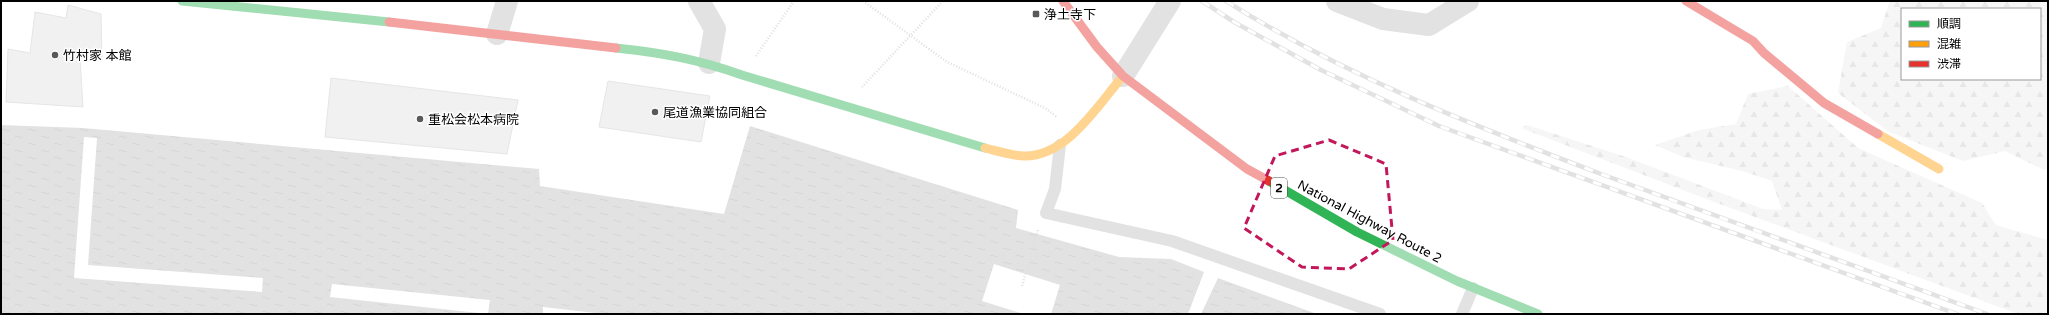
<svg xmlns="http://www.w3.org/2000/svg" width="2049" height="315" viewBox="0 0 2049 315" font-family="'Varela Round','Noto Sans JP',sans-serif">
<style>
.forest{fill:url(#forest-firs);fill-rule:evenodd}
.water{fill:url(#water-ripples)}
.pier{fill:#fff}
.building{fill:#dfdfdf;stroke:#c7c7c7}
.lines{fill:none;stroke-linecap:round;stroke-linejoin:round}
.path{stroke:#b9b9b9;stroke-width:2.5;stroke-dasharray:1 2;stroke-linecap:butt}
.lane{stroke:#bebebe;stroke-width:12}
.street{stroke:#bebebe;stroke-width:22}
.fast{stroke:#30b455;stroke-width:9}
.slow{stroke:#ff9f0a;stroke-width:9}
.jam{stroke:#e5322d;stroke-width:9}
.rail-casing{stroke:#bebebe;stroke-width:4.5}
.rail{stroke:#fff;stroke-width:3;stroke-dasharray:9;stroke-linecap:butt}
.marked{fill:none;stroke:#c2185b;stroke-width:3;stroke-dasharray:8 5;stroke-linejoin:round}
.poi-dot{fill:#595959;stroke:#fff;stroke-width:1.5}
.labels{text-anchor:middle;stroke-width:3;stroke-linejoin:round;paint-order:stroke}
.shield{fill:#fff;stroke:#4c4c4c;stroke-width:1}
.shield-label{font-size:12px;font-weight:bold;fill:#000}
.poi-label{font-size:13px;fill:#000;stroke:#fff;text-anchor:start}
.street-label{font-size:13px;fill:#000;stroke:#fff}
</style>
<defs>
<pattern id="forest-firs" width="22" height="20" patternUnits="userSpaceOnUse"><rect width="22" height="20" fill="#ececec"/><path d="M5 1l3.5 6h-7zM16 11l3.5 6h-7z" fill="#c9c9c9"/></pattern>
<pattern id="water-ripples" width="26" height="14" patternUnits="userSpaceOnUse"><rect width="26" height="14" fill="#bfbfbf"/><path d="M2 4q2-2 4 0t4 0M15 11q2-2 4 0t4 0" fill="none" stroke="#a2a2a2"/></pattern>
</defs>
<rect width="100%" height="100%" fill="#fff"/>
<g class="forest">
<path d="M1891 1H2048V169L2044 170 2005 151 1963 161 1889 132 1838 93 1847 42 1881 28 1889 3ZM1902 9H2040V79H1902Z"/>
<path d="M1788 86 1858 148 1982 203 1996 225 2048 240V314H2018L1709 200 1521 128 1527 125 1626 157 1763 209 1782 210 1772 181 1742 171 1683 157 1655 145 1699 130 1736 124 1748 94Z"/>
</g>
<g class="water">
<path d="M1 125 83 128 539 169 540 186 724 214 750 126 1018 210 1016 228 1119 257 1171 259 1204 272 1188 314H1Z"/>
<path d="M1218 278 1317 314H1201Z"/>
</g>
<g class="pier">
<path d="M84 137 97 138 88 265 263 278 262 292 74 278Z"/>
<path d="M994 264 1060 285 1051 314H1024L982 301Z"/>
<path d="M332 284 490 300 488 314 330 297Z"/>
<path d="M543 307 604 314H543Z"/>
</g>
<g class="building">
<path d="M68 5 101 14 102 60 80 58 83 107 6 102 8 49 30 53 35 12 66 18Z"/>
<path d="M331 78 518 100 507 154 325 137Z"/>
<path d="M608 81 710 96 701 142 599 127Z"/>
</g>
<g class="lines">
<g class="path">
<path d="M863 1 947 62 1045 108 1057 117"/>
<path d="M756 56 794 1"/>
<path d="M862 87 943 1"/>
<path d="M1022 286 1038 229"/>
</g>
<g class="lane">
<path d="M1060 145 1055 189 1046 213 1172 241 1380 314"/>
<path d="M1462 314 1473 288"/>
</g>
<g class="street">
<path d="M699 1 715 29 709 63"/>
<path d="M1337 1 1383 19 1429 25 1468 1"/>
<path d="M497 34 507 1"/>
<path d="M1123 76 1170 1"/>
</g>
<g class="fast">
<path d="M182 1 389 22"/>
<path d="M616 48C663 53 697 59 742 75L985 148"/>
<path d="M1269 181 1357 232 1457 281 1538 314"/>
</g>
<g class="slow">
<path d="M1878 134 1939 169"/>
<path d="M985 148C997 151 1012 156 1024 156 1067 157 1098 105 1123 76"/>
</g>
<g class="jam">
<path d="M1063 1 1097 47 1123 76 1247 169 1269 181"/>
<path d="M1686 1 1753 41 1764 53 1824 103 1878 134"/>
<path d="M389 22 616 48"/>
</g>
<g class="rail-casing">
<g id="rail">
<path d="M1202 1 1234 22 1321 70 1439 126 1957 314"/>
<path d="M1226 1C1343 75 1472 125 1601 174 1729 221 1858 267 1987 314"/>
</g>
</g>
<use href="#rail" class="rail"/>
</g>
<path d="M0 0H2049V315H0ZM1329 140 1386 164 1393 240 1349 269 1302 267 1244 228 1275 156Z" fill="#fff" fill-opacity=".55" fill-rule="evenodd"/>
<path class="marked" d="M1329 140 1386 164 1393 240 1349 269 1302 267 1244 228 1275 156Z"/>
<g class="poi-dot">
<rect x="1032" y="10" width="8" height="8" rx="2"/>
<circle cx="55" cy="55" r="4"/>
<circle cx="655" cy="112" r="4"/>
<circle cx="420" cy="119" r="4"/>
</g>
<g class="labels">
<rect class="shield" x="1271" y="178" width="16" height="20" rx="3"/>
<g class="shield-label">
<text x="1279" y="192">2</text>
</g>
<g class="poi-label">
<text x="1044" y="19">浄土寺下</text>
<text x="63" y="60">竹村家 本館</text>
<text x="663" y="117">尾道漁業協同組合</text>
<text x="428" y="124">重松会松本病院</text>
</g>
<g class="street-label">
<text transform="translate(1370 221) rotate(28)" y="5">National Highway Route 2</text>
</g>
</g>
<rect width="2049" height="315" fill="none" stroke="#000000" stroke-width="4"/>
<rect x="1901" y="8" width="140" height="72" fill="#ffffff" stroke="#999999"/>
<rect x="1909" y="21" width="20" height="6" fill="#30b455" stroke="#999999"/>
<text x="1937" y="28" font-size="12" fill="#000000">順調</text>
<rect x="1909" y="41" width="20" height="6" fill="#ff9f0a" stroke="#999999"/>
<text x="1937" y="48" font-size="12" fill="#000000">混雑</text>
<rect x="1909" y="61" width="20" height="6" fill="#e5322d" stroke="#999999"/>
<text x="1937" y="68" font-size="12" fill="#000000">渋滞</text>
</svg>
